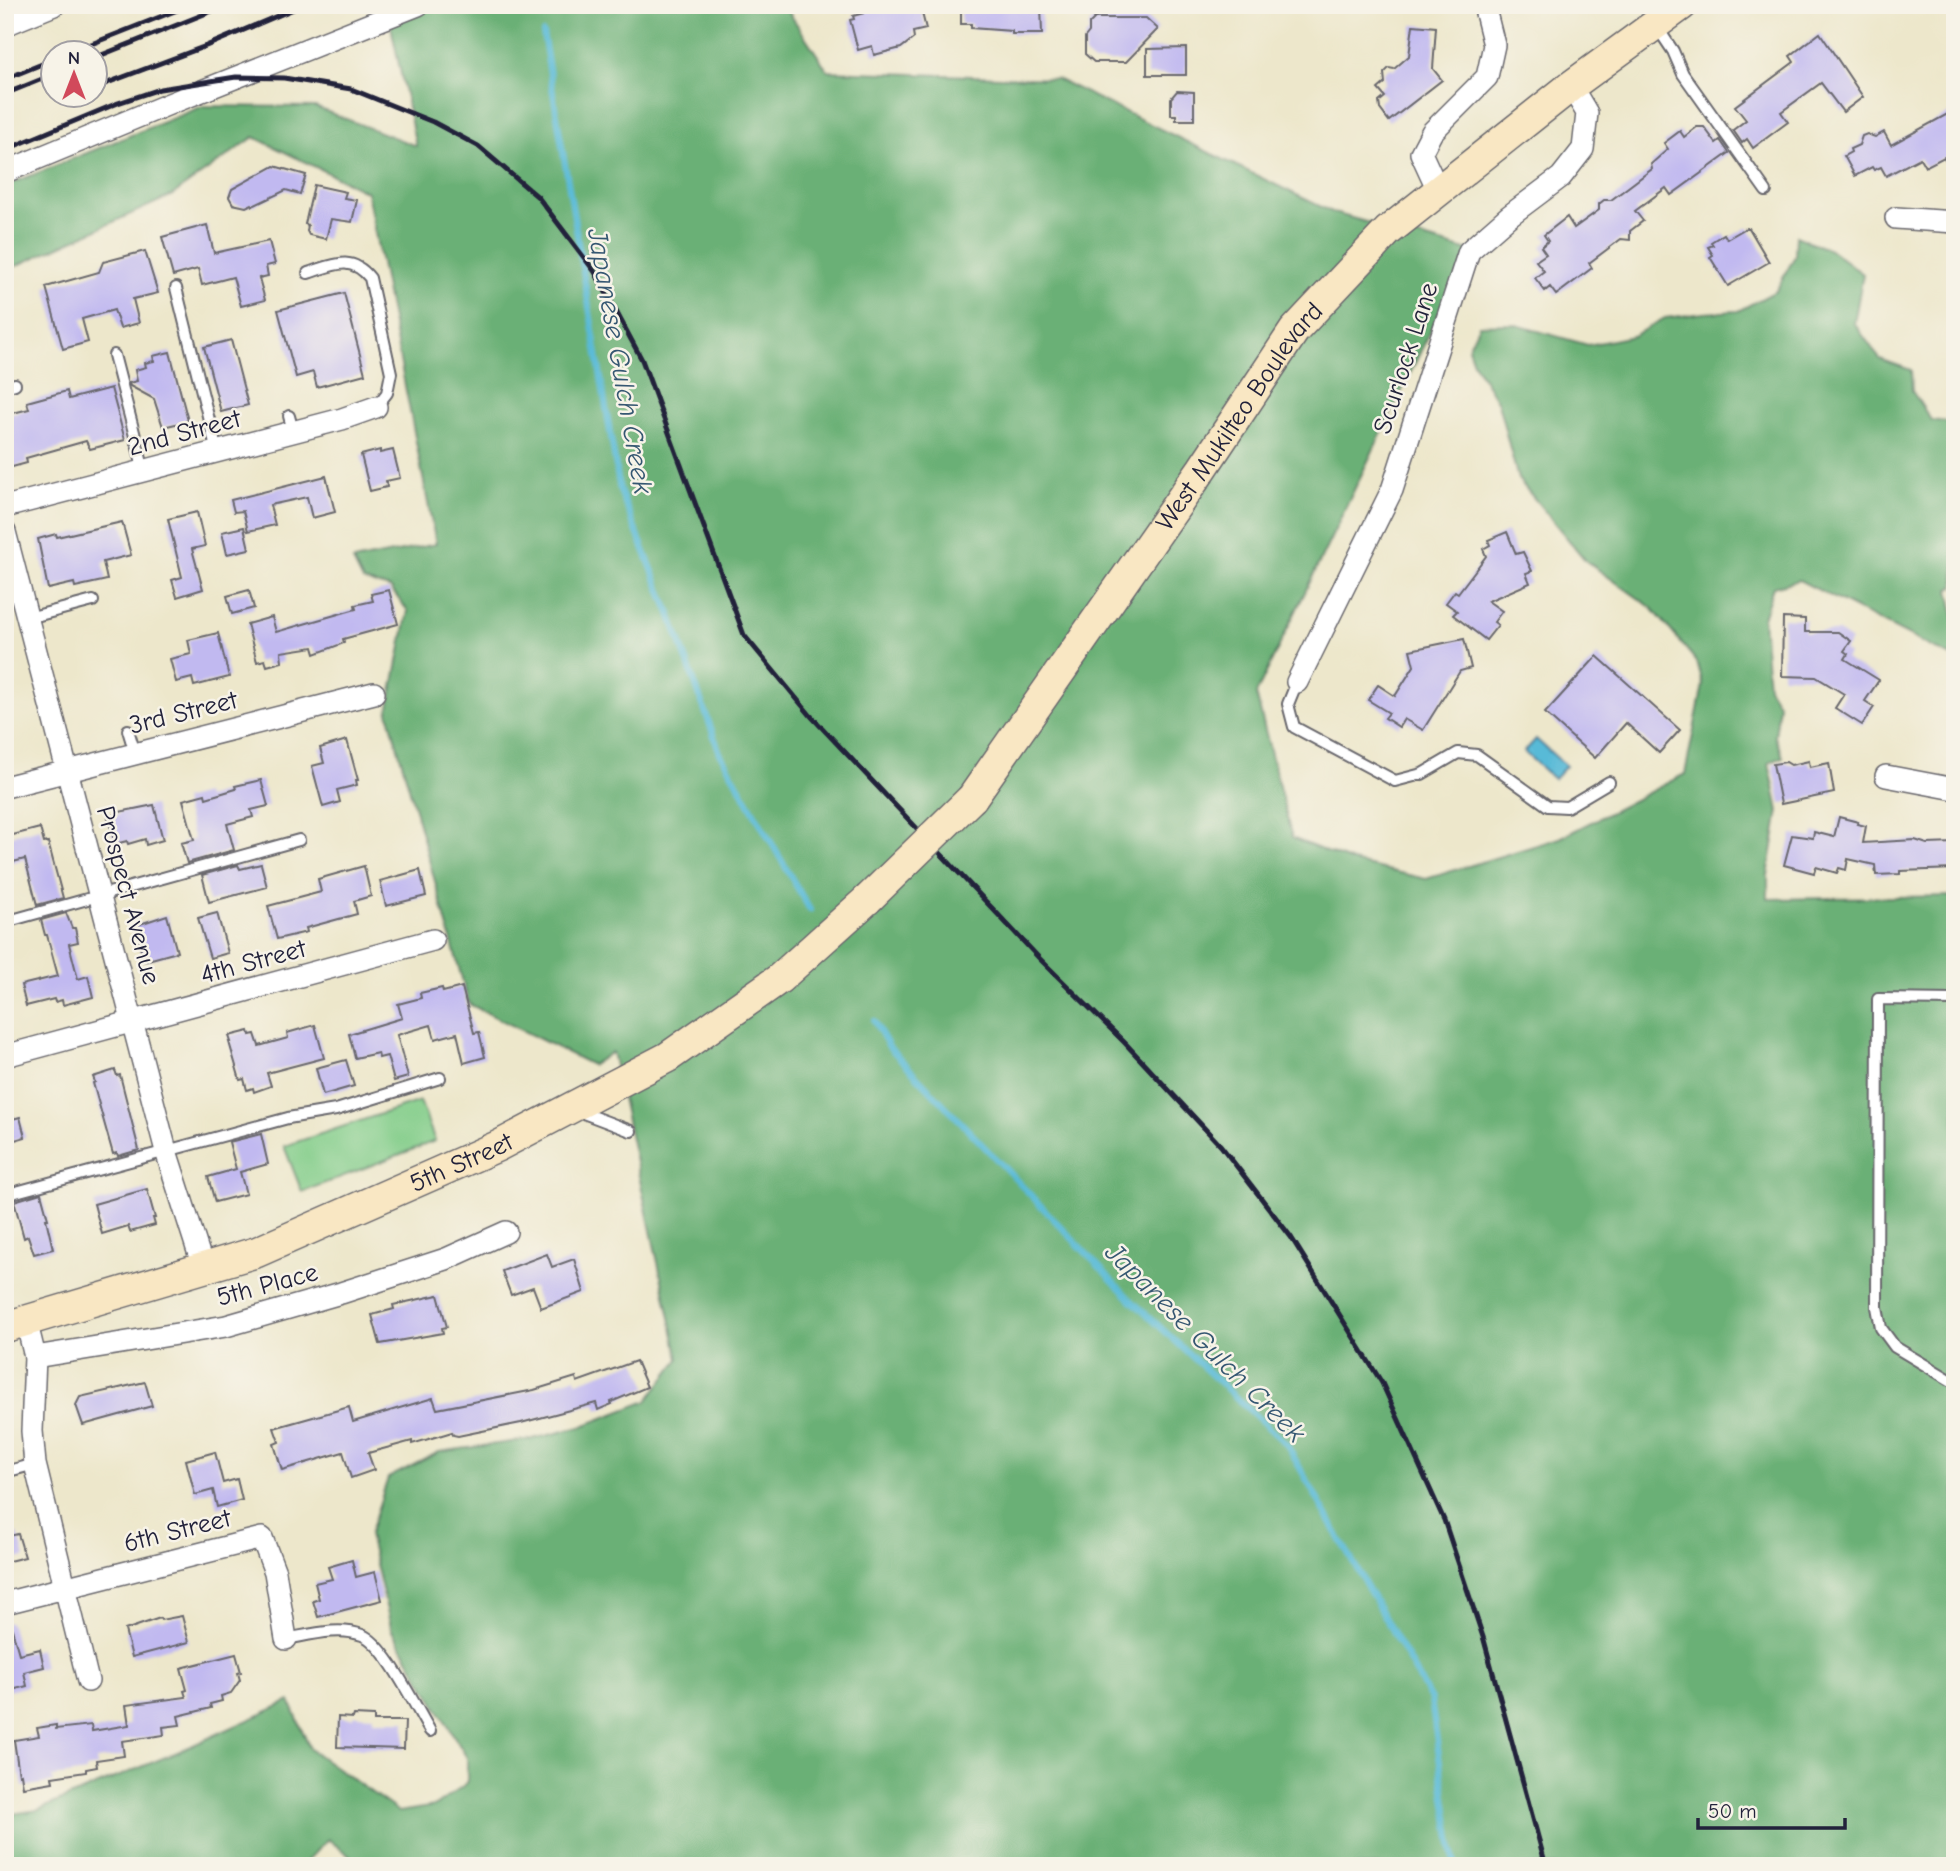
<svg xmlns="http://www.w3.org/2000/svg" width="1960" height="1871" viewBox="0 0 1960 1871" font-family="'Comic Neue',sans-serif">
<style>
.green{fill:#83cd8a;stroke:#527862;stroke-width:2}
.forest{fill:#6ab076;stroke:#466958;stroke-width:2}
.water{fill:#58bad7;stroke:#3d6e89;stroke-width:2}
.lines{fill:none;stroke-linecap:round;stroke-linejoin:round}
.stream{stroke:#58bad7;stroke-width:6}
.building{fill:#c1b9f0}
.service-casing{stroke:#69676d;stroke-width:14}
.minor-casing{stroke:#69676d;stroke-width:24}
.secondary-casing{stroke:#69676d;stroke-width:33}
.service{stroke:#fff;stroke-width:10}
.minor{stroke:#fff;stroke-width:21}
.secondary{stroke:#f9e7c3;stroke-width:30}
.rail{stroke:#22223b;stroke-width:5}
.secondary-bridge-casing{stroke:#69676d;stroke-width:33;stroke-linecap:butt}
.secondary-bridge{stroke:#f9e7c3;stroke-width:30}
.labels{text-anchor:middle;stroke-width:5;stroke-linejoin:round;paint-order:stroke}
.street-label{font-size:26px;fill:#22223b;stroke:#f7f3e8}
.water-label{font-size:28px;font-style:italic;fill:#355772;stroke:#f7f3e8}
</style>
<rect width="100%" height="100%" fill="#f7f3e8"/>
<filter id="ink" filterUnits="userSpaceOnUse"><feTurbulence type="fractalNoise" baseFrequency=".0143" numOctaves="2"/><feDisplacementMap in="SourceGraphic" scale="14" xChannelSelector="R" yChannelSelector="G"/><feConvolveMatrix kernelMatrix="1 2 1 2 8 2 1 2 1" color-interpolation-filters="sRGB"/></filter>
<filter id="wash" filterUnits="userSpaceOnUse"><feTurbulence type="fractalNoise" baseFrequency=".00686" numOctaves="4" result="noise"/><feDisplacementMap in="SourceGraphic" scale="28" xChannelSelector="R" yChannelSelector="G"/><feGaussianBlur stdDeviation="1.57" result="paint"/><feColorMatrix in="noise" values="0 0 0 0 0 0 0 0 0 0 0 0 0 0 0 0 0 1.4 0 .05"/><feComposite in="paint" operator="in"/></filter>
<g filter="url(#wash)">
<rect width="100%" height="100%" fill="#ede7cb"/>
<path class="green" d="M420 1101 435 1141 302 1192 284 1146Z"/>
<path class="forest" d="M447 5H784L828 71 1057 79 1334 213 1469 251 1256 694 1292 838 1352 862 1426 879 1560 838 1685 774 1703 685 1697 662 1652 608 1586 561 1518 479 1498 403 1473 362 1468 348 1479 325 1513 324 1588 345 1633 336 1665 318 1704 313 1738 311 1776 291 1795 256 1796 236 1832 251 1863 274 1854 323 1880 359 1911 370 1912 391 1931 420 1955 423V586L1949 590C1955 612 1957 635 1953 658L1799 580 1773 587 1763 618 1768 687 1779 705 1775 737 1783 757 1769 763 1779 811 1768 875V899L1955 896V1866H357V1862L328 1839 302 1866H5V1815L38 1810 180 1751 290 1701 310 1749 399 1812 435 1806 467 1783V1758L392 1631 369 1535 388 1478 439 1452 533 1439 580 1427 647 1401 679 1359 612 1052 592 1065 469 1004 388 712 408 611 390 588 363 581 353 561 436 544 367 192 254 137 171 196 5 271V186L203 106 315 107 416 146 389 17Z"/>
<path class="water" d="M1536 739 1566 766 1554 779 1524 752Z"/>
<g class="lines">
<g class="stream">
<path d="M543 33 620 491 669 611 720 753 810 910"/>
<path d="M874 1021 889 1047 1130 1299 1287 1445 1431 1700 1455 1866"/>
</g>
</g>
<g id="blocks">
<g class="building">
<path d="M879 5 880 10 898 5H920L926 29 913 32 914 38 901 48 874 55 872 46 858 50 850 20 854 19 853 16 864 13 863 9Z"/>
<path d="M1041 5 1042 34H1012V31L971 28V24H961V6Z"/>
<path d="M1095 18H1146L1158 29 1126 62H1094L1085 54V37L1089 32V24Z"/>
<path d="M1413 25 1436 27 1433 69 1442 80 1389 121 1380 109 1379 102 1385 97 1378 89 1385 83 1384 73 1389 68 1394 69 1409 56Z"/>
<path d="M1820 33 1863 97 1843 112 1821 83 1781 112 1788 122 1753 148 1747 139 1742 143 1733 130 1746 120 1735 106 1794 62 1790 56Z"/>
<path d="M1186 48V75H1147V49Z"/>
<path d="M1177 91 1194 92V120H1176V115H1171V98Z"/>
<path d="M1955 110V178L1944 157 1925 167 1920 158 1886 176 1881 167 1874 170 1872 167 1855 176 1844 156 1851 152 1850 149 1859 145 1862 136 1867 134 1875 137 1884 132 1891 145Z"/>
<path d="M1697 127H1704L1716 143 1720 140 1729 153 1671 195 1666 188 1635 211 1643 221 1630 231V240L1621 239 1589 263 1592 268 1556 295 1550 287 1545 291 1535 278 1544 271 1536 261 1546 254 1541 247 1548 241 1544 235 1567 217 1574 228 1599 210V204L1604 200H1611L1652 169 1651 164 1668 149 1664 143 1680 131 1684 137Z"/>
<path d="M274 166 306 175 300 194 286 190 253 206 252 204 246 207 233 204 229 197 232 189Z"/>
<path d="M314 185 346 192 344 198 357 200 352 222 331 219 326 239 309 235 307 231 308 225 305 224Z"/>
<path d="M207 225 214 253 269 241 275 264 266 266 268 276 259 278 265 300 241 306 233 277 202 285 198 269 173 276 162 237Z"/>
<path d="M1746 228H1749L1769 262 1728 286 1710 257 1713 255 1708 247 1713 245 1711 242 1724 234 1727 239Z"/>
<path d="M145 251 158 293 133 299 139 323 120 328 114 310 82 319 88 342 63 349 46 287 99 272 103 262Z"/>
<path d="M344 293 365 374 317 387 313 372 296 377 278 310Z"/>
<path d="M231 340 248 405 221 412 204 347Z"/>
<path d="M170 352 188 421 163 427 154 399 130 386 129 383 137 381 135 370 146 367 145 363 154 361 153 356Z"/>
<path d="M111 388 125 440 90 449 86 441 26 458 27 463 5 469V415L29 409 27 402 67 391 69 399Z"/>
<path d="M380 450V453L393 450 400 478 386 481 387 487 370 491 361 455Z"/>
<path d="M326 476 335 512 312 518 307 497 270 505 275 525 248 531 243 511 234 512 231 500Z"/>
<path d="M197 512 205 546 192 549 203 589 177 597 172 580 182 577 168 519Z"/>
<path d="M122 522 131 555 103 562 107 580 75 587 74 583 48 589 38 539 56 534 57 537Z"/>
<path d="M244 527 249 549 227 554 222 532Z"/>
<path d="M1507 532 1516 554 1523 552 1532 571 1526 573 1530 583 1488 601 1502 611 1494 622 1498 625 1486 640 1453 615 1457 611 1446 603 1455 591 1458 593 1486 556 1483 549 1490 545 1488 540Z"/>
<path d="M249 590 254 608 232 614 227 596Z"/>
<path d="M389 590 398 624 343 639 344 643 315 654 313 647 281 652 282 662 267 666 265 660 257 662 247 624 272 617 276 632 356 609 355 605 373 601 371 594Z"/>
<path d="M1783 618 1805 619V632H1838L1851 641 1844 651 1848 654 1845 659 1879 680 1865 701 1874 707 1862 725 1835 708 1844 694 1816 677 1782 676Z"/>
<path d="M218 633 229 677 194 686 192 678 176 682 170 659 191 654 188 640Z"/>
<path d="M1464 639 1471 668 1460 671 1423 730 1404 719 1399 727 1385 718 1389 713 1368 700 1378 685 1395 696 1414 666 1410 650Z"/>
<path d="M1597 656 1680 730 1659 753 1626 723 1595 758 1545 713Z"/>
<path d="M347 740 358 780H356L357 785 337 790 340 802 323 807 312 766 324 763 320 748Z"/>
<path d="M1809 761 1810 767 1829 763 1834 793 1781 804 1773 764 1786 762 1791 765Z"/>
<path d="M261 780 268 806 251 810 253 817 227 824 234 850 187 863 181 843 194 840 183 800 205 794 206 798 236 789 235 786Z"/>
<path d="M154 805 163 840 146 845 145 839 128 844 127 841 115 844 108 817 119 814V812Z"/>
<path d="M1839 817 1858 822 1857 824 1866 826 1863 843 1915 840 1927 844 1955 843V869L1900 871V874L1876 875 1875 865 1848 859 1846 870 1839 868 1837 873 1816 867 1814 873 1784 865 1792 835 1813 838 1814 832 1834 837Z"/>
<path d="M40 828 44 843 48 842 63 898 37 905 25 859 5 864V837Z"/>
<path d="M261 864 267 887 209 902 202 875 238 865 240 869Z"/>
<path d="M364 866 371 896 354 901 357 914 306 928 307 932 277 939 268 906 321 892 318 879Z"/>
<path d="M420 870 426 896 386 906 380 881Z"/>
<path d="M66 913 72 928H75L78 942 69 944 78 979 88 976 93 997 63 1005 62 1000 55 1002 54 999 26 1006 21 985 58 976 47 935H45L41 920Z"/>
<path d="M217 913 228 953 210 958 198 918Z"/>
<path d="M167 915 177 952 144 961 134 926Z"/>
<path d="M462 987 474 1033 479 1032 485 1057 464 1063 457 1033 435 1039 431 1025 397 1035 408 1077 394 1081 387 1056 379 1058 378 1053 355 1058 349 1034 402 1018 398 1004 421 998 420 993 442 988 443 992Z"/>
<path d="M315 1025 324 1058 267 1073 271 1086 254 1092 253 1088 247 1090 244 1079 240 1080 229 1042H231L229 1036 249 1031 250 1035 255 1034 259 1046 288 1038 287 1033Z"/>
<path d="M346 1060 354 1086 323 1095 316 1068Z"/>
<path d="M115 1070 117 1076 120 1075 139 1150 118 1156 117 1153 113 1154 93 1083 95 1082 93 1077Z"/>
<path d="M20 1117 25 1137 5 1143V1121Z"/>
<path d="M261 1134 268 1164 240 1172 246 1194 215 1202 208 1177 236 1169 229 1142Z"/>
<path d="M147 1189 155 1218H153L155 1225 130 1232 128 1226 102 1234 94 1204Z"/>
<path d="M41 1193 48 1219H46L53 1249 34 1254 28 1236 24 1238 14 1201Z"/>
<path d="M547 1254 552 1267 574 1259 584 1292 541 1308 533 1287 511 1295 502 1271Z"/>
<path d="M438 1295 447 1327 442 1328 443 1333 380 1344 372 1315 394 1309 393 1305Z"/>
<path d="M636 1361 647 1387 611 1402 612 1404 598 1410 596 1403 521 1423 458 1436 453 1435 452 1432 412 1444V1441L368 1453 374 1470 351 1478 343 1452 282 1470 274 1444 279 1442 274 1428 349 1407 353 1422 433 1398 437 1409 534 1390 576 1377 577 1382Z"/>
<path d="M145 1382 152 1406 83 1425 76 1405 80 1397Z"/>
<path d="M215 1452 223 1483 237 1479 242 1500 217 1507 213 1490 195 1495 186 1460Z"/>
<path d="M18 1534 25 1557 5 1562V1537Z"/>
<path d="M352 1560 356 1577 375 1572 382 1600 318 1617 313 1601 319 1599 315 1583 332 1579 328 1567Z"/>
<path d="M182 1616 189 1642 132 1657 125 1630 160 1618 161 1620Z"/>
<path d="M10 1622 19 1654 40 1649 44 1667 24 1672 27 1686 8 1691 5 1682V1623Z"/>
<path d="M236 1654 241 1672 238 1673 240 1680 231 1693 221 1696 222 1701 210 1704 211 1708 178 1716 180 1725 163 1727 164 1735 122 1741 124 1756 96 1760 97 1767 86 1769V1772L52 1777 53 1782 23 1787 21 1774 19 1775 14 1740 39 1736 37 1728 56 1725V1729L91 1725 92 1731 129 1725 126 1705 186 1697 184 1691 187 1690 181 1668Z"/>
<path d="M354 1715 374 1716V1721H405L404 1749 337 1747 338 1717 353 1718Z"/>
</g>
</g>
</g>
<g filter="url(#ink)">
<use href="#blocks" fill-opacity="0" stroke="#69676d" stroke-width="2"/>
<g class="lines">
<g class="service-casing">
<g id="service">
<path d="M1657 27 1673 51 1683 74 1766 191"/>
<path d="M308 273C333 265 351 254 370 278L391 373 387 393 376 407"/>
<path d="M176 288 217 452"/>
<path d="M114 355 144 471"/>
<path d="M5 387 15 384"/>
<path d="M289 416 293 431"/>
<path d="M28 618 93 601"/>
<path d="M1297 682 1288 704 1294 727 1395 781 1422 774 1458 753 1477 755 1548 806 1567 807 1609 782"/>
<path d="M128 730 135 753"/>
<path d="M5 922 299 840"/>
<path d="M1955 1000 1878 999 1877 1307 1881 1328 1895 1347 1955 1383"/>
<path d="M578 1111 631 1131"/>
<path d="M5 1195 288 1118 336 1110 440 1078"/>
<path d="M5 1472 35 1464"/>
<path d="M286 1639C309 1635 339 1626 362 1635 385 1643 416 1708 430 1731"/>
</g>
</g>
<g class="minor-casing">
<g id="minor">
<path d="M5 25 54 5"/>
<path d="M5 172 169 104 418 5"/>
<path d="M1438 190 1421 153 1432 132 1487 77 1494 45 1484 5"/>
<path d="M1896 218 1955 222"/>
<path d="M5 507 342 419 376 407"/>
<path d="M5 532 166 1151 204 1270"/>
<path d="M1297 682 1392 490 1469 251 1509 216 1561 177 1583 149 1587 113 1571 86"/>
<path d="M1886 776 1955 789"/>
<path d="M5 787 374 693"/>
<path d="M5 1056 433 940"/>
<path d="M26 1320 35 1357 32 1431 35 1464 88 1681"/>
<path d="M35 1357 226 1326 341 1293 446 1259 506 1232"/>
<path d="M5 1603 262 1538 275 1572 286 1639"/>
</g>
</g>
<g class="secondary-casing">
<g id="secondary">
<path id="s1" d="M972 798 1202 469 1294 331 1388 231 1571 86 1682 5"/>
<path id="s2" d="M5 1327 257 1252 498 1146 668 1057 779 979 868 899"/>
</g>
</g>
<use href="#service" class="service"/>
<use href="#minor" class="minor"/>
<use href="#secondary" class="secondary"/>
<g class="rail">
<path d="M71 52 190 5"/>
<path d="M94 58 227 5"/>
<path d="M5 79 52 60"/>
<path d="M94 88 206 46 303 5"/>
<path d="M5 94 52 75"/>
<path d="M5 150 118 103 160 89 236 77 284 78 351 89 433 122 478 146 538 197 595 272 642 360 744 635 811 716 1040 959 1125 1043 1221 1146 1291 1237 1382 1383 1444 1520 1484 1640 1546 1866"/>
</g>
<g class="secondary-bridge-casing">
<path id="secondary-bridge" d="M868 899 972 798"/>
</g>
<use href="#secondary-bridge" class="secondary-bridge"/>
</g>
</g>
<g class="labels">
<g class="street-label">
<text transform="translate(1405 358) rotate(-72)" y="9">Scurlock Lane</text>
<text dy="9" stroke="none"><textPath href="#s1" startOffset="466">West Mukilteo Boulevard</textPath></text>
<text transform="translate(184 432) rotate(-15)" y="9">2nd Street</text>
<text transform="translate(183 712) rotate(-14)" y="9">3rd Street</text>
<text transform="translate(129 895) rotate(75)" y="9">Prospect Avenue</text>
<text transform="translate(253 961) rotate(-15)" y="9">4th Street</text>
<text dy="9" stroke="none"><textPath href="#s2" startOffset="486">5th Street</textPath></text>
<text transform="translate(267 1284) rotate(-15)" y="9">5th Place</text>
<text transform="translate(177 1530) rotate(-14)" y="9">6th Street</text>
</g>
<g class="water-label">
<text transform="translate(621 361) rotate(80)" y="10">Japanese Gulch Creek</text>
<text transform="translate(1206 1342) rotate(45)" y="10">Japanese Gulch Creek</text>
</g>
</g>
<rect width="1960" height="1871" fill="none" stroke="#f7f3e8" stroke-width="28"/>
<g transform="translate(74 74)"><circle r="33" fill="#f7f3e8" stroke="#a29fa3" stroke-width="2"/>
<path d="M0-5L12 26L0 18L-12 26Z" fill="#d1495b"/>
<text y="-10" font-size="19" font-weight="bold" text-anchor="middle" fill="#22223b">N</text>
</g>
<path d="M1698 1818v10h147v-10" fill="none" stroke="#22223b" stroke-width="3.5"/>
<text x="1708" y="1818" font-size="21" fill="#22223b" stroke="#f7f3e8" stroke-width="5" paint-order="stroke">50 m</text>
</svg>
